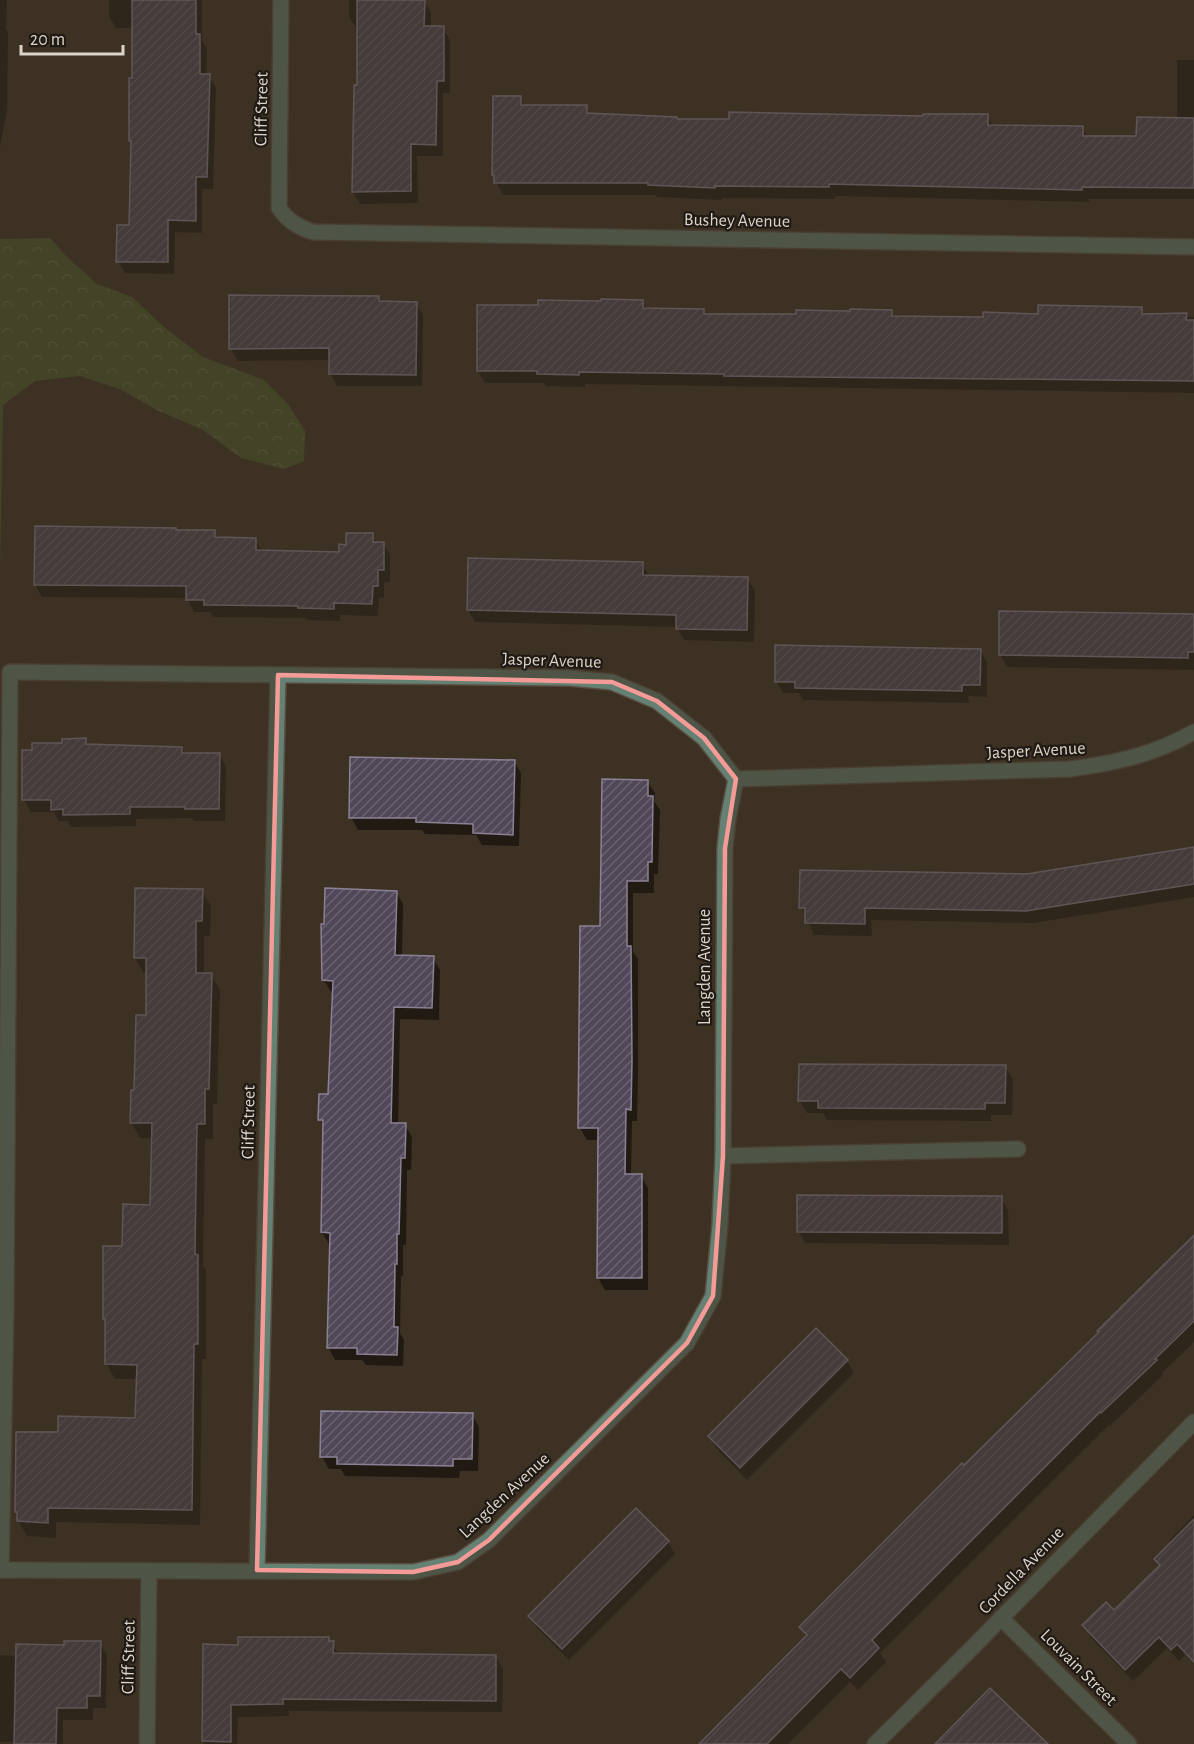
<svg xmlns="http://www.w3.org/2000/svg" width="1194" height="1744" viewBox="0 0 1194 1744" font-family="'Alegreya Sans',sans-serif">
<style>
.forest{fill:url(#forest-crowns)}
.shadow{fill:#0007}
.building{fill:url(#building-hatch);stroke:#8a8194;stroke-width:1.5}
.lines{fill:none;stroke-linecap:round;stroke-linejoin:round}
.minor-casing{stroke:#594e41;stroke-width:18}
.minor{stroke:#658173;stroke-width:15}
.marked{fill:none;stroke:#f59b97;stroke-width:4.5;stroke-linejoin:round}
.labels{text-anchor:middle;stroke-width:4.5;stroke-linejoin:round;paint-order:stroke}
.street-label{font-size:18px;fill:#dbd3ca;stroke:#201a14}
</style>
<defs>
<pattern id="forest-crowns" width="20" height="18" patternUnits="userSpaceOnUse" patternTransform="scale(1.5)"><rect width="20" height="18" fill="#4d592f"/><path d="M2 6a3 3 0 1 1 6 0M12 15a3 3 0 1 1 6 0" fill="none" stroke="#66704c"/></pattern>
<pattern id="building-hatch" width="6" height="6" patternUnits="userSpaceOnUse" patternTransform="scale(1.5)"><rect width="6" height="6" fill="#504859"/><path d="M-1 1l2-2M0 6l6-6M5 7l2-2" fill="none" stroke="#696270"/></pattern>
</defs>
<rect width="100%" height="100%" fill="#3d3123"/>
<path class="forest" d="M50 238 65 255 97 284 132 297 164 327 203 357 264 380 288 404 305 431 304 461 284 469 241 458 203 430 159 411 120 389 80 376 35 381 3 405 0 573V239Z"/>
<g class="shadow">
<path d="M0 0H7L6 29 8 32 7 111 0 146Z"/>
<path d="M109 0H202V40L207 48 206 76H209L216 88 213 189H202V233L175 232 174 274 125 273 118 261 130 226 132 144 130 141 134 28H116L109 16Z"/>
<path d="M349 0H424L431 13V27L443 28 450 40V93H443V156H417L418 203 360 204 353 192 359 87V28H356L349 16Z"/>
<path d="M1177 60H1194V199H1089V202L835 196V199L722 198V200L657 197 656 195H503L493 175 520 98 525 107H586L591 115 677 120 987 116 994 127 1082 128 1088 137 1138 138 1177 119Z"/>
<path d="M378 297 381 303H416L423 315 422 386H337L330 373 331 360 238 361 231 349Z"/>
<path d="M642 301 647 310H703L706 315 797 316 891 312 895 317 984 318 1141 309 1145 315 1186 314 1187 317H1194V393L585 384V387L546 386 544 383H485L478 371 539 307Z"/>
<path d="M176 531 214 532 218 538 255 539 262 552 341 553 347 546 372 535 377 543H383L390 555V582H384V597L379 598 378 616 340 615V621L307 620 306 618 213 617 210 612H194L187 598 42 597 35 584Z"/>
<path d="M642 564 649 576 748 579 755 591 754 642 684 640 677 627 475 622 468 610Z"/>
<path d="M1194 616V670L1007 667 1000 654Z"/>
<path d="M980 650 987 662V697L968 696 969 703 803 700 799 693H783L776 681Z"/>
<path d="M85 740 88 745 182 748 185 754H219L226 767 225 821H194L192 818 136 819V826L71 827 68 821H59L54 812H31L24 800 64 745Z"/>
<path d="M514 761 521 773 519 846 482 845 476 835 425 834 422 830H358L351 817Z"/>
<path d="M647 781 655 793 654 801 660 810 658 874H654V893H633V952L638 959V1073L637 1121H632L631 1176H641L648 1188V1290H605L598 1278 599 1140H587L580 1128 601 927Z"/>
<path d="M1194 849V897L1034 923 871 920 872 936 814 935 801 907 1027 875Z"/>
<path d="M202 891 211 906 210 936H204V975H211L220 990 217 1104H213V1139H205L203 1265 206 1271V1359H202L200 1525 56 1522V1538L27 1536 18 1521 16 1512 17 1489 14 1484 15 1433 59 1434 137 1420 138 1379H115L106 1363 107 1323 104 1318 123 1248 152 1206 153 1138H140L131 1122 147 1016 148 973H144L135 958Z"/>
<path d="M396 892 403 904 402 957 433 958 440 970 439 1020 400 1019 398 1125H405L412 1137 411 1170H407L406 1245H403V1276H401L400 1333 404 1340 403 1366 366 1365 362 1360H335L328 1347 332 1244H329L322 1232 325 1128 320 1119 329 1096 334 992H331L324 980Z"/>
<path d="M1005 1067 1013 1079 1012 1115H991V1121L827 1120 823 1113H807L800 1101Z"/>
<path d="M1001 1197 1008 1210 1009 1245 805 1243 798 1231Z"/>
<path d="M1194 1237V1342L1162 1373 1163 1375 1110 1426 1109 1425 880 1653 886 1662 858 1690 850 1682 788 1744H701L807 1637 801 1628 1100 1333Z"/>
<path d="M847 1361 854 1373 747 1480 717 1449 710 1437Z"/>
<path d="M472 1414 479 1427 478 1471H460L459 1478 345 1476 341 1469H329L322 1457Z"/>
<path d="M1194 1515V1646L1179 1661 1167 1648 1133 1681 1091 1638 1084 1625 1114 1613 1160 1567 1156 1559 1172 1543 1170 1540Z"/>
<path d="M668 1542 675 1554 569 1660 537 1628 530 1616Z"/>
<path d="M328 1638 339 1654 496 1657 503 1669 502 1712 289 1711V1716L238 1717 237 1744H205L203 1741 240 1647Z"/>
<path d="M100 1643 107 1655 106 1708H93V1720H63V1744H16V1742H0V1655L17 1656Z"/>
</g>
<g class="building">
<path d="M132 0H196V34H200V74H210L207 177H196V221L168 220V262H116L117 225H129L131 141H129V78H132Z"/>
<path d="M357 0H425L424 26H444V81H437L436 145 411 144V191L352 192 354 85H357Z"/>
<path d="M493 96H521V105H587V113L677 117V119H729V112L923 116V114H988V125L1083 126V136H1136L1137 117 1194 118V188L1082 187V190L829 184V187L715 186V188L648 185V183H494V175H492Z"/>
<path d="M229 295 379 296V301L417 302 416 375 329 374V348L229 349Z"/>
<path d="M601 299 643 300V308L704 309V314H796V310L850 311V309L892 310V316L983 317V312L1038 314V305L1142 307V314L1187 313 1186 320H1194V381L724 376V374L579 372V375L537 374V371H477V305H538V300L601 301Z"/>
<path d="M35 526 176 528V530H215V537L256 538V550L339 552V544L346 545V533H373V542H384V570H378V586H373L372 604 334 603V609L298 608V606L204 605V600H186V586L34 585Z"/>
<path d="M468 558 643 562V575L748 577 747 630 676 629V615L467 610Z"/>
<path d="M999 611 1194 614V652H1188V658L999 655Z"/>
<path d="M775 645 981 649 980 685H962V691L795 688V682H775Z"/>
<path d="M86 738V744L182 747V753H220L219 809H185V807H130V814L63 815V809L51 810V800H22V750H32V743H62V739Z"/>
<path d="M350 757 515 760 513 835 473 833V824L416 822V818H349Z"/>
<path d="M602 779 648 780V796H653L652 862H648V881H627V946H631L632 1060 631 1110 626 1109 625 1174H642V1278H597L598 1128H578L580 926H600Z"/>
<path d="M1194 847V884L1026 911 865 908V924L805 923V908H799L800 870 1027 874Z"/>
<path d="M135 888 203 889 202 921H196V973H212L209 1089H205V1124H197L195 1248V1254L198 1255V1344H194L192 1510 48 1508V1523L17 1521V1512H15L16 1432H58V1416L135 1418 137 1365 105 1364V1319H103V1246H122L123 1204 150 1205 152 1123H130L131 1090H134L136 1015H146V958H134Z"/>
<path d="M325 888 397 891 395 955 434 956 432 1008 394 1007 391 1123H406L405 1158H401L399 1234H397V1264H395L394 1327H398L397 1355 357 1354V1348H327L330 1233 321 1232 323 1120H318L319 1094H328L333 981 322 980 321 924H324Z"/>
<path d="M799 1064 1006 1065 1005 1103H985V1109L818 1108V1101H798Z"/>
<path d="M797 1195 1002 1196V1233L797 1232Z"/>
<path d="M1194 1235V1321L1155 1359 1157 1360 1101 1413 1100 1412 872 1640 879 1648 850 1678 841 1669 767 1744H699L807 1635 799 1627 962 1463 964 1465 1099 1332 1097 1331Z"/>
<path d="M816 1328 848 1360 740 1468 708 1436Z"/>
<path d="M321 1411 473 1413 472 1459H453V1466L337 1464V1457H320Z"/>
<path d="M636 1508 669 1541 562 1649 528 1616Z"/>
<path d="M1194 1519V1662L1177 1644 1171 1650 1159 1637 1125 1670 1082 1625 1106 1602 1114 1610 1160 1565 1154 1559Z"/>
<path d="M238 1637H329V1641H334L333 1653 496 1655V1701L283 1699V1704L231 1705V1742L202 1741 203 1644 238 1645Z"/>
<path d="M64 1641H101L100 1696H87V1708H57L56 1744H14L16 1644 64 1645Z"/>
<path d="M990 1688 1048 1744H935Z"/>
</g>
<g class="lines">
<g class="minor-casing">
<g id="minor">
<path d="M281 0 279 208C288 221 298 227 313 232L1194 247"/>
<path d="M736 779 1070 769C1116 763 1153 755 1194 732"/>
<path d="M723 1156 1018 1149"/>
<path d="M0 1570 413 1572 458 1562 489 1540 687 1343 713 1296 720 1225 723 1156 725 848 728 819 736 779"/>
<path d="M1 1570 6 1312 10 672 570 678 612 682 657 701 704 738 736 779"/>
<path d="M257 1570 278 675"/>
<path d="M1001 1618 1129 1744"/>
<path d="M147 1744 149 1571"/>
<path d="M875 1744 968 1652 1194 1422"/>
</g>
</g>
<use href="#minor" class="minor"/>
</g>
<path d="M0 0H1194V1744H0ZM278 675 612 682 657 701 704 738 736 779 725 848 723 1156 713 1296 687 1343 489 1540 458 1562 413 1572 257 1570Z" fill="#3d3123" fill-opacity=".55" fill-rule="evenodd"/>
<path class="marked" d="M278 675 612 682 657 701 704 738 736 779 725 848 723 1156 713 1296 687 1343 489 1540 458 1562 413 1572 257 1570Z"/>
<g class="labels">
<g class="street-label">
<text transform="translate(261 109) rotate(-89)" y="6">Cliff Street</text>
<text transform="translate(737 220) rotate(1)" y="6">Bushey Avenue</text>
<text transform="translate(552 660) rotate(2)" y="6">Jasper Avenue</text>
<text transform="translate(1036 750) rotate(-3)" y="6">Jasper Avenue</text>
<text transform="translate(704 967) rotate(-90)" y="6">Langden Avenue</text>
<text transform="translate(248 1122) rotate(-89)" y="6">Cliff Street</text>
<text transform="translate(504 1495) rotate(-43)" y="6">Langden Avenue</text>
<text transform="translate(1021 1570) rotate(-46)" y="6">Cordella Avenue</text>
<text transform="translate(128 1657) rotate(-89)" y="6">Cliff Street</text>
<text transform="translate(1079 1667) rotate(45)" y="6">Louvain Street</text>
</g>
</g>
<path d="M21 45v9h102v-9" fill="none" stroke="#dbd3ca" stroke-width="3"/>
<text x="30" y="45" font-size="18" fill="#dbd3ca" stroke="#201a14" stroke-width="4.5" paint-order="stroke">20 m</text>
</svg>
